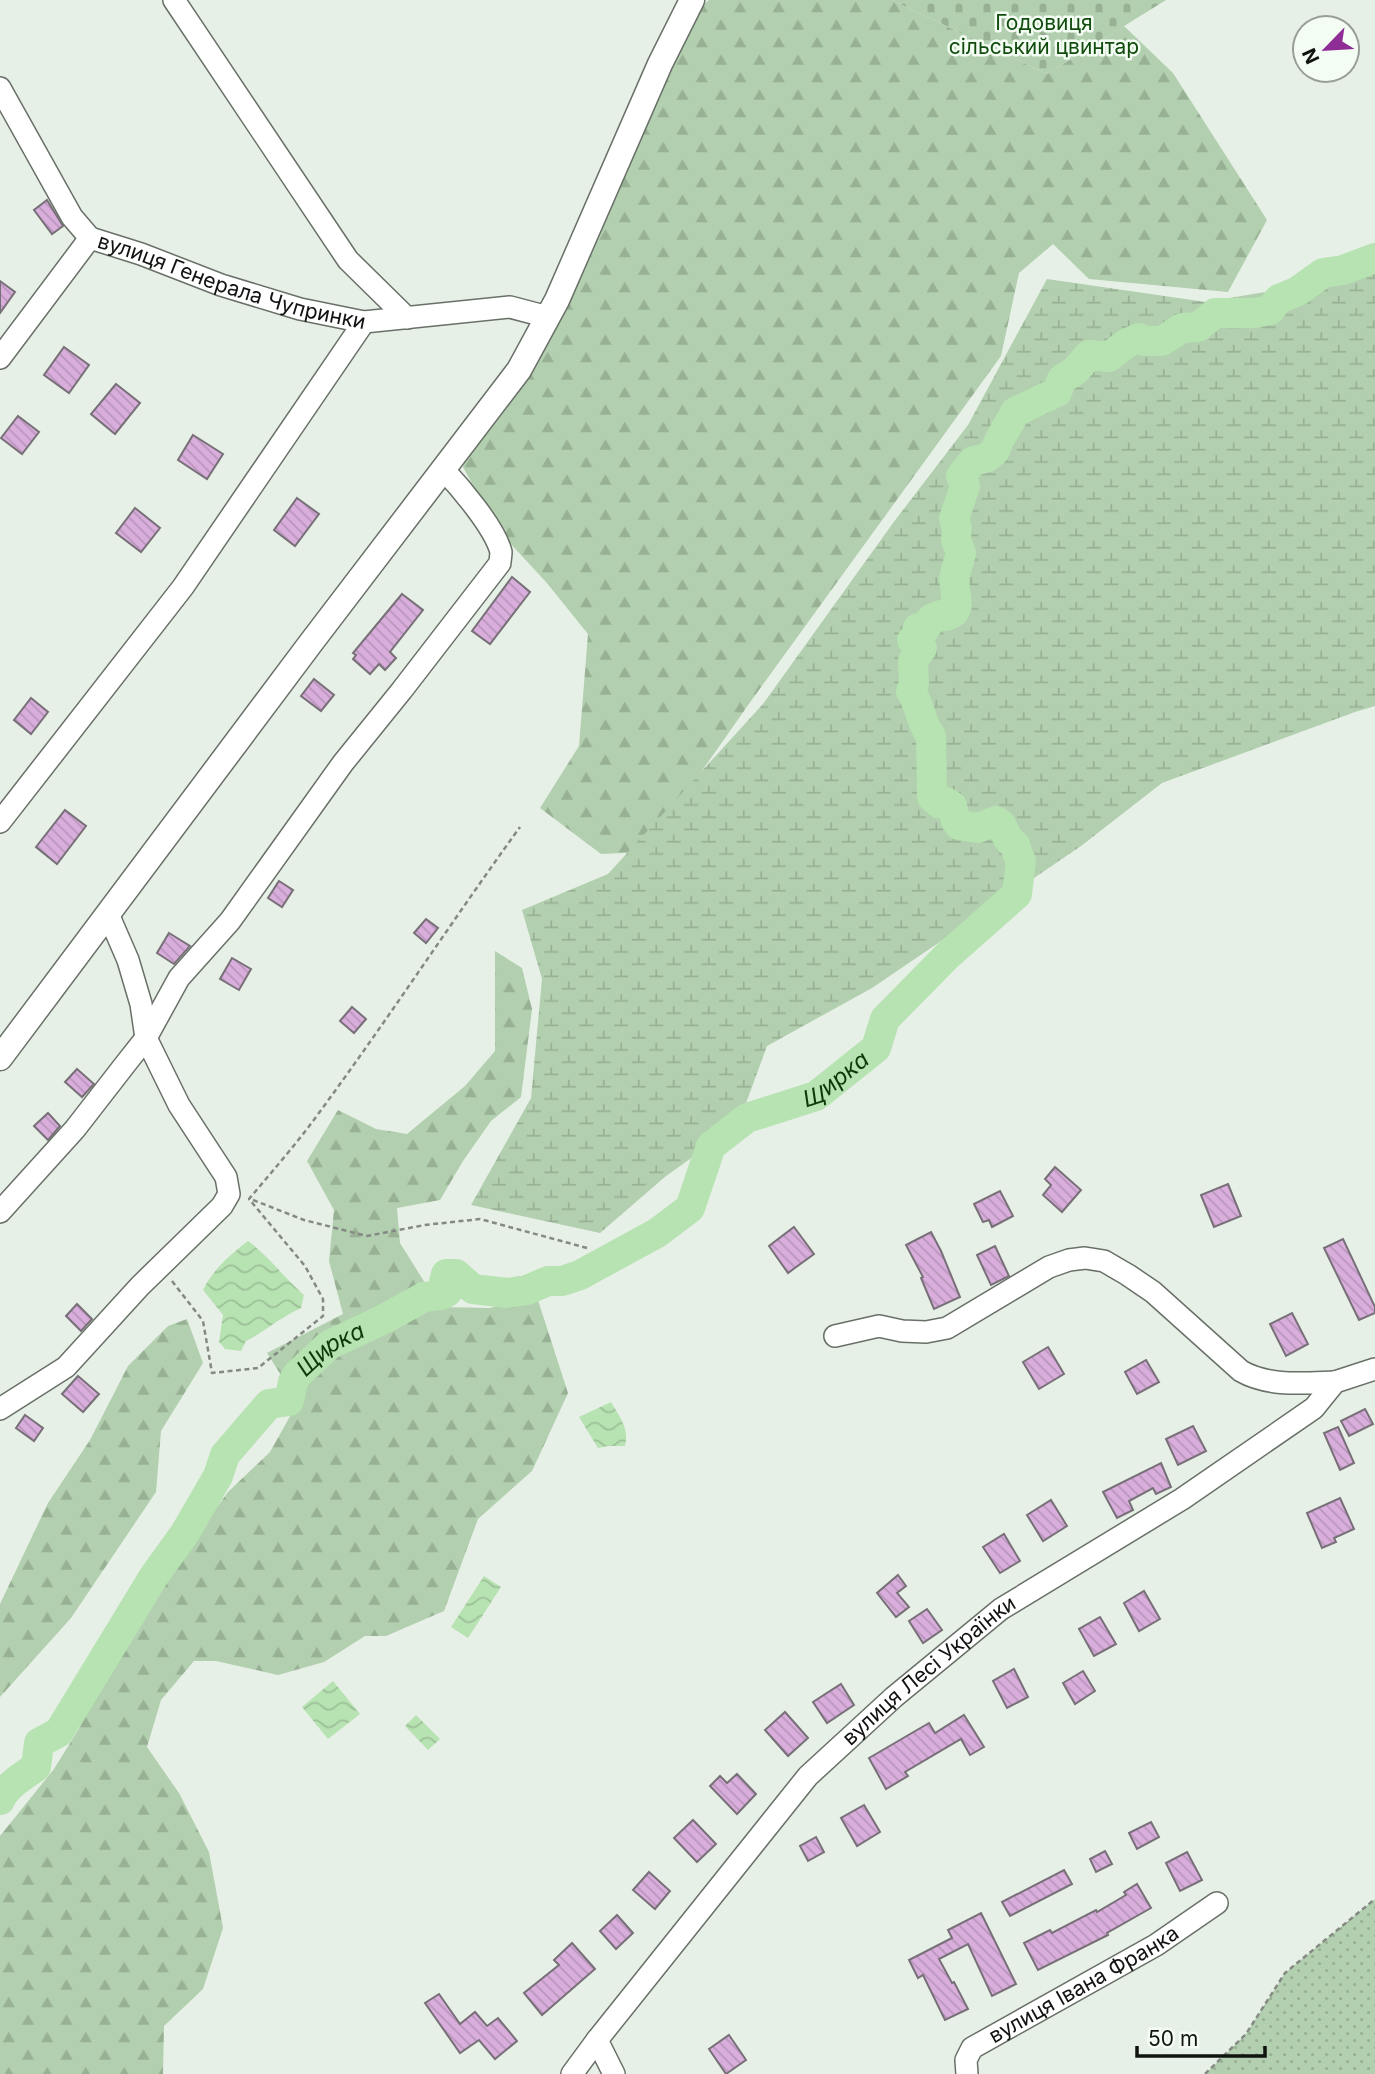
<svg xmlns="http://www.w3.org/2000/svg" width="1375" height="2074" viewBox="0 0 1375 2074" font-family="Inter,sans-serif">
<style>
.green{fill:url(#green-dots)}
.forest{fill:url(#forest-firs)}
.wetland{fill:url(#wetland-marsh)}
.cemetery{fill:url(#cemetery-stones)}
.water{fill:url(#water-waves)}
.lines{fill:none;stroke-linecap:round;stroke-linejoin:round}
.river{stroke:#b7e2b2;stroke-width:30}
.building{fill:url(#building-back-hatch);stroke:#787078;stroke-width:2}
.minor-casing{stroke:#687067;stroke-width:24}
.tertiary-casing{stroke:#687067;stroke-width:27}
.path{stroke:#848a83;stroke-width:2.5;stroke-dasharray:5 3.5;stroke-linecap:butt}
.minor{stroke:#fff;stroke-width:21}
.tertiary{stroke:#fff;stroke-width:24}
.labels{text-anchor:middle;stroke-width:5;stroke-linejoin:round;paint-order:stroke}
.park-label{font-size:21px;fill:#114b0d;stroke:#f4fdf3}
.street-label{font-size:21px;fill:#10130f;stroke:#f4fdf3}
.water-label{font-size:23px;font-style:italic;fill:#0d390a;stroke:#f4fdf3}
</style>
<defs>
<pattern id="green-dots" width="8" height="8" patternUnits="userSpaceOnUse" patternTransform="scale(1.75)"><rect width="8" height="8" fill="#b2cfaf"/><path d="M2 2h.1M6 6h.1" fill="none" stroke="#98b195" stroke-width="1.8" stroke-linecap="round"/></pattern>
<pattern id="forest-firs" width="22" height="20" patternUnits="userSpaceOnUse" patternTransform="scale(1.75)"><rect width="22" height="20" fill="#b2cfaf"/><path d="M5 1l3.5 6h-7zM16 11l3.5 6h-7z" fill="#98b195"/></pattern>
<pattern id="wetland-marsh" width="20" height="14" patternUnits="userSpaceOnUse" patternTransform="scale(1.75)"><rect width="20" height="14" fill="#b2cfaf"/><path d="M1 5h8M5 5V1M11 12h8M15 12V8" fill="none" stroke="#98b195"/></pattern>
<pattern id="cemetery-stones" width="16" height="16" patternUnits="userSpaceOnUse" patternTransform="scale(1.75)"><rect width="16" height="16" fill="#b2cfaf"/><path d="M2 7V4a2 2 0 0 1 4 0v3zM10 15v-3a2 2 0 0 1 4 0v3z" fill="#98b195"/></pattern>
<pattern id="water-waves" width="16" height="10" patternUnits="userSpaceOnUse" patternTransform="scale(1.75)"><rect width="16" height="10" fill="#b7e2b2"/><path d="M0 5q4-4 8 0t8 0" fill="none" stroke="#9cc198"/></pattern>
<pattern id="building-back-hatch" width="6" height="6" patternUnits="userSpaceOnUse" patternTransform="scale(1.75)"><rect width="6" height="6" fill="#d9aedc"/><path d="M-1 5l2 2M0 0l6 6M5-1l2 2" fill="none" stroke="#b995bc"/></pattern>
</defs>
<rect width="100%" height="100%" fill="#e7f0e6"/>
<path class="green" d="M1375 1899V2074H1205L1246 2034 1285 1973Z"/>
<g class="forest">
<path d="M709 0H892L1047 74 1124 26 1173 73 1267 220 1228 292 1089 279 1053 244 1019 273 1001 356 751 701 645 852 601 854 540 808 579 746 588 634 546 582 497 529 463 467 471 447 630 155 697 10Z"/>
<path d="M495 951 522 968 532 1009 521 1097 491 1121 463 1161 440 1200 397 1208 400 1243 440 1307 490 1308 536 1294 568 1393 532 1471 478 1519 444 1611 386 1636H365L324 1662 278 1675 216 1661H194L161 1700 147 1747 179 1793 209 1852 223 1928 203 1989 164 2026 163 2074H0V1836L54 1769 80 1727 92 1698 163 1582 228 1492 270 1452 298 1402 267 1353 343 1314 329 1261 334 1210 307 1161 338 1110 376 1129 407 1134 465 1086 495 1051Z"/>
<path d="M187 1319 203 1363 161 1431 156 1492 71 1618 0 1697V1604L48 1503 90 1440 128 1366 168 1326Z"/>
</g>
<path class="wetland" d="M1375 273V706L1355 712 1162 783 1081 846 872 988 767 1046 738 1125 666 1176 600 1233 471 1205 531 1098 542 979 522 910 608 874 763 704 893 523 968 425 1047 279 1206 302Z"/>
<path class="cemetery" d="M892 0H1166L1047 74Z"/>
<g class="water">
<path d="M248 1241C270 1257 284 1278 304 1295L301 1308C281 1317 265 1331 246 1341L241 1351 225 1349 219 1342 223 1315 203 1290C214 1268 229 1256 248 1241Z"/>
<path d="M611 1402C619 1416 630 1429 625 1446H608L598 1448 579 1417Z"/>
<path d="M484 1576 501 1587 468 1638 451 1627Z"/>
<path d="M333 1681 360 1714 328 1739 302 1707Z"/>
<path d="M416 1715 440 1739 428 1750 405 1726Z"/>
</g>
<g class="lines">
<path class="river" id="s1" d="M0 1800C6 1786 23 1776 36 1767L39 1743 59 1732 154 1576 185 1533 218 1476 225 1455 269 1404 289 1401 293 1382 297 1375 329 1345 384 1319 424 1297 441 1295 447 1292 444 1282 446 1274H456L473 1289 507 1293 527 1290 548 1281H562L580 1275 657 1233 690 1208 711 1146 747 1118 816 1096 876 1048 885 1019 947 956 1017 894 1021 861 1017 853 1016 846 1008 839 1001 824 996 821 978 828 959 825 956 821 952 806 946 802 939 803 932 797 931 736C920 723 921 705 911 692L914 683 913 660 922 648 917 647 912 640 917 637 918 628 925 629 931 619 941 615 946 616 954 612 957 606 954 578 961 553 956 540 957 529 954 519 965 486 961 476 973 461 986 458 995 451C999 436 1009 426 1015 412L1057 392 1062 379 1075 371 1089 355 1109 357 1127 343 1139 338 1145 341H1162L1182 328 1198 327 1215 313H1254L1270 310 1279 299 1298 291 1323 273 1343 270 1375 258"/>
</g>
<g class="building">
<path d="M47 200 63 226 52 234 34 210Z"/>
<path d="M0 281 15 292 0 313Z"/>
<path d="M64 347 89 365 69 393 44 375Z"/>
<path d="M116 384 140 403 115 434 91 414Z"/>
<path d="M18 416 39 432 22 454 1 438Z"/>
<path d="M193 435 223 454 207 479 178 460Z"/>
<path d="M297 498 319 514 295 546 274 530Z"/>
<path d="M135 508 160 528 141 552 116 533Z"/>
<path d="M512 577 530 592 490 644 472 631Z"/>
<path d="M402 594 423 610 390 652 396 658 385 670 379 664 370 674 353 659 356 655 353 653Z"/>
<path d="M314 679 334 695 321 711 301 696Z"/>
<path d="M31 698 48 712 31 734 14 720Z"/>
<path d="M65 810 86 826 57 864 36 847Z"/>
<path d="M279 881 293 890 282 907 268 898Z"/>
<path d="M426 919 438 928 426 943 414 933Z"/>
<path d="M169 933 190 946 174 964 157 953Z"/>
<path d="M232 958 251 969 239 990 220 979Z"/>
<path d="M352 1007 366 1019 354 1033 340 1021Z"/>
<path d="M77 1069 94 1084 82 1097 65 1082Z"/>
<path d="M48 1113 60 1126 48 1140 34 1126Z"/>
<path d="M1055 1167 1081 1190 1062 1212 1043 1195 1051 1185 1045 1179Z"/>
<path d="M1228 1184 1241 1216 1214 1227 1201 1195Z"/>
<path d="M1000 1191 1013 1216 992 1227 989 1220 983 1222 974 1204Z"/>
<path d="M794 1227 814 1254 788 1273 769 1246Z"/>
<path d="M931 1232 941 1251 960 1297 934 1309 921 1278 923 1277 906 1245Z"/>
<path d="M1343 1239 1375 1307V1313L1359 1320 1324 1248Z"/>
<path d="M995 1246 1009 1276 991 1285 977 1255Z"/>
<path d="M77 1304 92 1319 81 1331 66 1316Z"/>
<path d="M1292 1313 1308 1344 1286 1356 1270 1324Z"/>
<path d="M1048 1347 1064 1374 1039 1389 1023 1362Z"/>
<path d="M1146 1360 1159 1382 1137 1394 1125 1372Z"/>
<path d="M78 1376 99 1394 83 1412 62 1394Z"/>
<path d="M1365 1409 1373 1424 1349 1436 1341 1421Z"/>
<path d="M25 1415 43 1428 34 1441 16 1428Z"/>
<path d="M1193 1426 1206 1451 1178 1465 1166 1439Z"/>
<path d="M1338 1427 1354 1463 1340 1470 1324 1433Z"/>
<path d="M1161 1463 1171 1487 1156 1494 1153 1488 1129 1501 1133 1510 1117 1518 1103 1492Z"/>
<path d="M1340 1498 1354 1529 1334 1538 1336 1542 1322 1548 1307 1513Z"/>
<path d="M1051 1500 1067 1526 1043 1541 1027 1515Z"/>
<path d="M1004 1534 1020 1561 1000 1573 983 1547Z"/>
<path d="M898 1575 906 1586 897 1593 909 1607 896 1617 877 1593Z"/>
<path d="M1144 1591 1160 1619 1139 1631 1124 1603Z"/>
<path d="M927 1609 942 1630 923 1643 909 1621Z"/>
<path d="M1100 1617 1116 1644 1094 1656 1079 1629Z"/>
<path d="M1014 1669 1028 1697 1007 1708 993 1681Z"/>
<path d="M1083 1671 1095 1691 1075 1704 1063 1683Z"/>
<path d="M841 1684 854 1705 827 1723 813 1702Z"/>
<path d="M785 1712 808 1738 788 1756 765 1730Z"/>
<path d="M964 1715 984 1747 970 1755 961 1739 905 1772 908 1776 886 1789 869 1758 929 1723 935 1733Z"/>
<path d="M737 1774 756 1794 737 1814 710 1786 720 1776 727 1783Z"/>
<path d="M864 1805 880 1832 857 1846 841 1818Z"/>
<path d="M693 1820 716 1844 697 1862 674 1838Z"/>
<path d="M1151 1822 1159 1837 1137 1849 1129 1833Z"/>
<path d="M816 1837 824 1852 808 1861 800 1846Z"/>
<path d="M1105 1851 1112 1864 1096 1872 1090 1859Z"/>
<path d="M1187 1852 1202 1880 1180 1891 1166 1863Z"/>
<path d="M1064 1870 1072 1884 1010 1916 1002 1902Z"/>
<path d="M649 1872 670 1891 655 1909 633 1890Z"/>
<path d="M1137 1884 1151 1908 1107 1933 1108 1935 1038 1970 1024 1943 1050 1930 1052 1933 1096 1910 1097 1912 1126 1895 1124 1892Z"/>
<path d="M981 1913 1016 1984 992 1996 968 1944 939 1959 952 1983 954 1982 968 2009 945 2020 923 1975 918 1978 909 1960 952 1938 948 1930Z"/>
<path d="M617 1915 633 1933 616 1949 600 1931Z"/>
<path d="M572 1943 595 1969 542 2015 524 1993 559 1965 554 1960Z"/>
<path d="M439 1994 460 2024 475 2012 487 2026 498 2018 517 2041 495 2059 479 2040 460 2053 425 2003Z"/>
<path d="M729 2035 746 2060 726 2074 709 2049Z"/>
</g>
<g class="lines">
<g class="minor-casing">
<g id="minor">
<path d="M174 0 348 260 407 318"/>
<path id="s2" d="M0 88 72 217 90 238 141 254 221 285 300 309 364 322 510 307 548 317"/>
<path d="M0 358 90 238"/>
<path d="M0 822 183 587 364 322"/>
<path d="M0 1212 75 1129 127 1062 146 1038 179 978 230 921 343 763 402 690 500 563C500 560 501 555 501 552 495 528 460 487 443 469"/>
<path d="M835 1336 879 1326 902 1331 926 1332 947 1328 1049 1267 1069 1260 1085 1258 1104 1261 1128 1275 1153 1292 1241 1371C1269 1387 1304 1383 1335 1382"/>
<path d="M0 1409 66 1367 140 1286 222 1206 229 1194 226 1177 179 1105 146 1038 141 1004 128 960 108 914"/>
<path d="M597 2040 614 2074"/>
<path id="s3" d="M572 2074 597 2040 808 1776 894 1697 1001 1609 1182 1499 1314 1408 1335 1382 1375 1369"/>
<path id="s4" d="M967 2074 966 2060 972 2048 1156 1945 1217 1903"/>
</g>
</g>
<g class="tertiary-casing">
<path id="tertiary" d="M0 1058 310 644 519 370 557 300 660 64 692 0"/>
</g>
<g class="path">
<path d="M248 1199H249C270 1174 291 1150 310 1125 383 1027 449 925 520 827"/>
<path d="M253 1200 304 1220 367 1236 425 1225 480 1219 587 1248"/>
<path d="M172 1281 203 1321 212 1373 258 1368 323 1316V1299L305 1266 249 1199"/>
<path d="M1205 2074 1246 2034 1285 1973 1375 1899"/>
</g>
<use href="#minor" class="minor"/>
<use href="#tertiary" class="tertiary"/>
</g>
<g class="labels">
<g class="park-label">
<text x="1044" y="30">Годовиця<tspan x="1044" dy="24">сільський цвинтар</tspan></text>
</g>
<g class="street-label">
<text dy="7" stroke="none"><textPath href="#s2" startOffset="324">вулиця Генерала Чупринки</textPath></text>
<text dy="7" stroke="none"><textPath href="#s3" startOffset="541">вулиця Лесі Українки</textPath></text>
<text dy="7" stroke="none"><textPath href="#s4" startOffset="156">вулиця Івана Франка</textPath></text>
</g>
<g class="water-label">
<text dy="8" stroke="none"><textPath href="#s1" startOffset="1209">Щирка</textPath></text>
<text dy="8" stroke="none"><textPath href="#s1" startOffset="578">Щирка</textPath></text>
</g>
</g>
<g transform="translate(1326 49) rotate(245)"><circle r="33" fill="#f4fdf3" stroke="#999f98" stroke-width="2"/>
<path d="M0-5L12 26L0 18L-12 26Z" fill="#8e2d96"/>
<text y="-10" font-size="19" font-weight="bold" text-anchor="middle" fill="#10130f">N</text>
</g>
<path d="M1137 2046v10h128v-10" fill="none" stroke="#10130f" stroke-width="3.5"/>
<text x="1148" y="2046" font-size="21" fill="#10130f" stroke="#f4fdf3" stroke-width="5" paint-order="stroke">50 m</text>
</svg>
